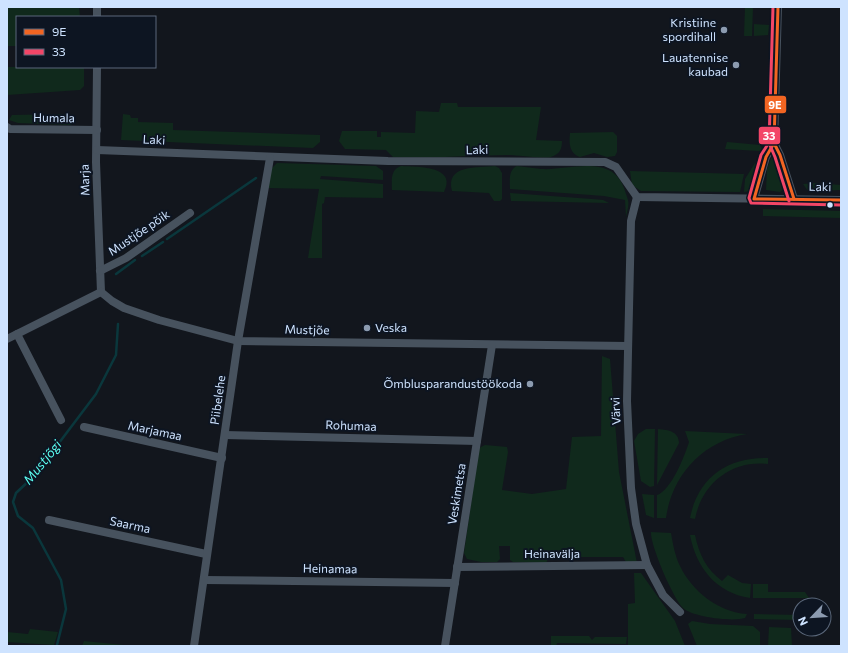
<svg xmlns="http://www.w3.org/2000/svg" width="848" height="653" viewBox="0 0 848 653" font-family="Commissioner,sans-serif">
<style>
.green{fill:#10291c}
.lines{fill:none;stroke-linecap:round;stroke-linejoin:round}
.stream{stroke:#0a373c;stroke-width:2.5}
.minor{stroke:#47525e;stroke-width:8}
.bus-1-casing{stroke:#0d1522;stroke-width:6}
.bus-2-casing{stroke:#0d1522;stroke-width:6}
.bus-1{stroke:#f26522;stroke-width:3}
.bus-2{stroke:#f34667;stroke-width:3}
.poi-dot{fill:#8c9bb0;stroke:#0d1522;stroke-width:1.5}
.bus-dot{fill:#cee3ff;stroke:#0d1522;stroke-width:1.5}
.labels{text-anchor:middle;stroke-width:4;stroke-linejoin:round;paint-order:stroke}
.poi-label{font-size:12px;fill:#cee3ff;stroke:#0d1522;text-anchor:end}
.street-label{font-size:12px;fill:#cee3ff;stroke:#0d1522}
.water-label{font-size:13px;font-style:italic;fill:#5cfff2;stroke:#0d1522}
.line-badge{stroke:#0d1522;stroke-width:1.5}
.badge-label{font-size:11px;text-anchor:middle;font-weight:bold;fill:#fff}
</style>
<rect width="100%" height="100%" fill="#12161d"/>
<g class="green">
<path d="M79 7 80 17H17V46H7V8Z"/>
<path d="M745 7H753L752 36H744Z"/>
<path d="M754 24 769 25 768 35 754 36Z"/>
<path d="M7 67H84V86L80 90 7 95Z"/>
<path d="M767 95 772 97 770 138 768 137Z"/>
<path d="M441 103H457L458 107H541L536 140 562 141C562 149 560 154 551 157 544 159 517 155 508 155 470 155 431 159 393 157L386 150 345 149 339 141 342 131H377V137H381V132L415 133 416 111 439 112Z"/>
<path d="M64 114 72 116 73 123 71 125 18 123 9 120 12 115Z"/>
<path d="M123 114 130 115 131 118H138V122L173 123V130L320 135V142L313 148 121 140Z"/>
<path d="M613 132 617 136V152L615 156 607 157 594 153 580 157C569 153 569 143 570 133Z"/>
<path d="M727 142 760 145 762 149 759 151 725 149Z"/>
<path d="M771 158H775L785 183 784 189 780 192 766 190 767 169Z"/>
<path d="M277 163 376 166 383 171V180L321 176 320 179 383 184V198L325 197 324 203 322 204V258H308L319 189 268 188 271 169Z"/>
<path d="M755 163 761 164 752 188 750 191 744 192 745 179Z"/>
<path d="M401 166C415 167 458 165 444 192L392 190C392 180 390 170 401 166Z"/>
<path d="M495 166 499 168 502 173V199L500 201H494L489 193 452 191C445 164 478 168 495 166Z"/>
<path d="M517 166C525 167 533 168 541 169 568 171 611 153 624 188 629 203 630 201 626 217L625 200 604 196 510 189C510 181 508 170 517 166Z"/>
<path d="M630 171 744 174 740 192 641 191 632 185Z"/>
<path d="M815 183 841 185V190C829 190 820 193 808 191L803 184Z"/>
<path d="M510 193 592 199 603 200 609 203 511 201Z"/>
<path d="M763 209 841 211V218L763 216Z"/>
<path d="M602 356 610 359 619 472 637 563 626 562 623 557H549L546 563 513 562 510 560V546H499L500 559 497 562H481L467 559 464 553 479 448 485 445 507 447 508 452 502 490 532 494 566 489 572 437 601 436Z"/>
<path d="M646 429H655L654 486 650 487 641 481 634 441 638 434Z"/>
<path d="M658 429C669 430 678 431 679 443L657 485Z"/>
<path d="M685 431 747 434C703 441 672 475 666 518H657V495C671 491 685 455 689 442Z"/>
<path d="M768 458V464C732 460 702 483 695 519L690 518C698 477 728 457 768 458Z"/>
<path d="M642 494 654 495V518L646 515Z"/>
<path d="M651 532 671 533C673 544 675 556 680 566 692 591 718 612 747 614L745 618C733 622 692 617 683 608 673 598 650 545 651 532Z"/>
<path d="M690 535H695C699 554 706 569 722 581L728 575 742 583 751 584 750 598C716 593 696 567 690 535Z"/>
<path d="M634 573H641L675 621 685 646H628V604L635 603Z"/>
<path d="M753 584H768V592H805L809 598H753Z"/>
<path d="M754 614 800 615V620L754 619Z"/>
<path d="M692 621 710 624 753 626 760 632V646H697L688 624Z"/>
<path d="M769 627 791 628 792 646H768Z"/>
<path d="M30 629 58 632 54 645 7 642V632L28 634Z"/>
<path d="M551 636H589L592 640 595 637H627L626 644 557 643 556 646H551Z"/>
<path d="M84 641 134 646H82Z"/>
</g>
<g class="lines">
<g class="stream">
<path d="M167 239 256 178"/>
<path d="M142 256 163 242"/>
<path d="M116 274 135 260"/>
<path d="M57 645 66 609 61 580 33 528 18 516 13 502 16 493 34 476 96 394 116 355 118 324"/>
</g>
<g class="minor">
<path d="M97 7V17"/>
<path d="M778 7 774 143 780 155 794 199"/>
<path d="M97 67 96 162 101 292"/>
<path d="M7 127 10 129 97 130"/>
<path d="M97 150 388 161 605 162 616 167 637 197 841 200"/>
<path d="M637 197 631 221 628 352 627 401 631 488 636 524 647 565 663 595 680 612"/>
<path d="M754 199 766 157 774 143"/>
<path d="M100 271 126 258 190 213"/>
<path d="M101 292 112 301 124 308 159 320 238 341 628 346"/>
<path d="M17 334 61 420"/>
<path d="M7 339 101 292"/>
<path d="M84 427 222 458"/>
<path d="M225 435 477 441"/>
<path d="M49 520 206 554"/>
<path d="M457 567 647 565"/>
<path d="M204 580 455 583"/>
<path d="M194 646 238 341 270 158"/>
<path d="M445 646 492 345"/>
</g>
<g class="bus-1-casing">
<g id="bus-1">
<path d="M778 7 774 143 780 155 794 199"/>
<path d="M774 143 766 157 754 199 841 200"/>
</g>
</g>
<g class="bus-2-casing">
<g id="bus-2">
<path d="M773 7 769 143 775 157 789 201"/>
<path d="M770 141 761 155 749 198 751 203 841 205"/>
</g>
</g>
<use href="#bus-1" class="bus-1"/>
<use href="#bus-2" class="bus-2"/>
</g>
<g class="poi-dot">
<circle cx="724" cy="30" r="4"/>
<circle cx="736" cy="65" r="4"/>
<circle cx="367" cy="328" r="4"/>
<circle cx="530" cy="384" r="4"/>
</g>
<circle class="bus-dot" cx="830" cy="205" r="3.5"/>
<g class="labels">
<g class="poi-label">
<text x="716" y="27">Kristiine<tspan x="716" dy="14">spordihall</tspan></text>
<text x="728" y="62">Lauatennise<tspan x="728" dy="14">kaubad</tspan></text>
<text x="375" y="332" text-anchor="start">Veska</text>
<text x="522" y="388">Õmblusparandustöökoda</text>
</g>
<g class="street-label">
<text transform="translate(54 118) rotate(1)" y="4">Humala</text>
<text transform="translate(154 140) rotate(3)" y="4">Laki</text>
<text transform="translate(477 150) rotate(-1)" y="4">Laki</text>
<text transform="translate(85 180) rotate(-92)" y="4">Marja</text>
<text transform="translate(820 187) rotate(1)" y="4">Laki</text>
<text transform="translate(139 233) rotate(-34)" y="4">Mustjõe põik</text>
<text transform="translate(307 330) rotate(1)" y="4">Mustjõe</text>
<text transform="translate(218 400) rotate(-82)" y="4">Piibelehe</text>
<text transform="translate(616 411) rotate(-93)" y="4">Värvi</text>
<text transform="translate(351 426) rotate(2)" y="4">Rohumaa</text>
<text transform="translate(155 431) rotate(12)" y="4">Marjamaa</text>
<text transform="translate(457 494) rotate(-81)" y="4">Veskimetsa</text>
<text transform="translate(130 525) rotate(12)" y="4">Saarma</text>
<text x="552" y="558">Heinavälja</text>
<text transform="translate(330 569) rotate(1)" y="4">Heinamaa</text>
</g>
<g class="water-label">
<text transform="translate(42 462) rotate(-51)" y="5">Mustjõgi</text>
</g>
</g>
<g class="line-badge">
<rect x="764" y="95" width="23" height="19" rx="4" fill="#f26522"/>
<rect x="758" y="126" width="23" height="19" rx="4" fill="#f34667"/>
</g>
<g class="badge-label">
<text x="775" y="109">9E</text>
<text x="769" y="140">33</text>
</g>
<rect width="848" height="653" fill="none" stroke="#cee3ff" stroke-width="16"/>
<rect x="16" y="16" width="140" height="52" fill="#0d1522" stroke="#5a677a"/>
<rect x="24" y="29" width="20" height="6" fill="#f26522" stroke="#5a677a"/>
<text x="52" y="36" font-size="12" fill="#cee3ff">9E</text>
<rect x="24" y="49" width="20" height="6" fill="#f34667" stroke="#5a677a"/>
<text x="52" y="56" font-size="12" fill="#cee3ff">33</text>
<g transform="translate(812 617) rotate(245)"><circle r="19" fill="#0d1522" stroke="#5a677a"/>
<path d="M0-3L7 15L0 10L-7 15Z" fill="#8c9bb0"/>
<text y="-6" font-size="11" font-weight="bold" text-anchor="middle" fill="#cee3ff">N</text>
</g>
</svg>
